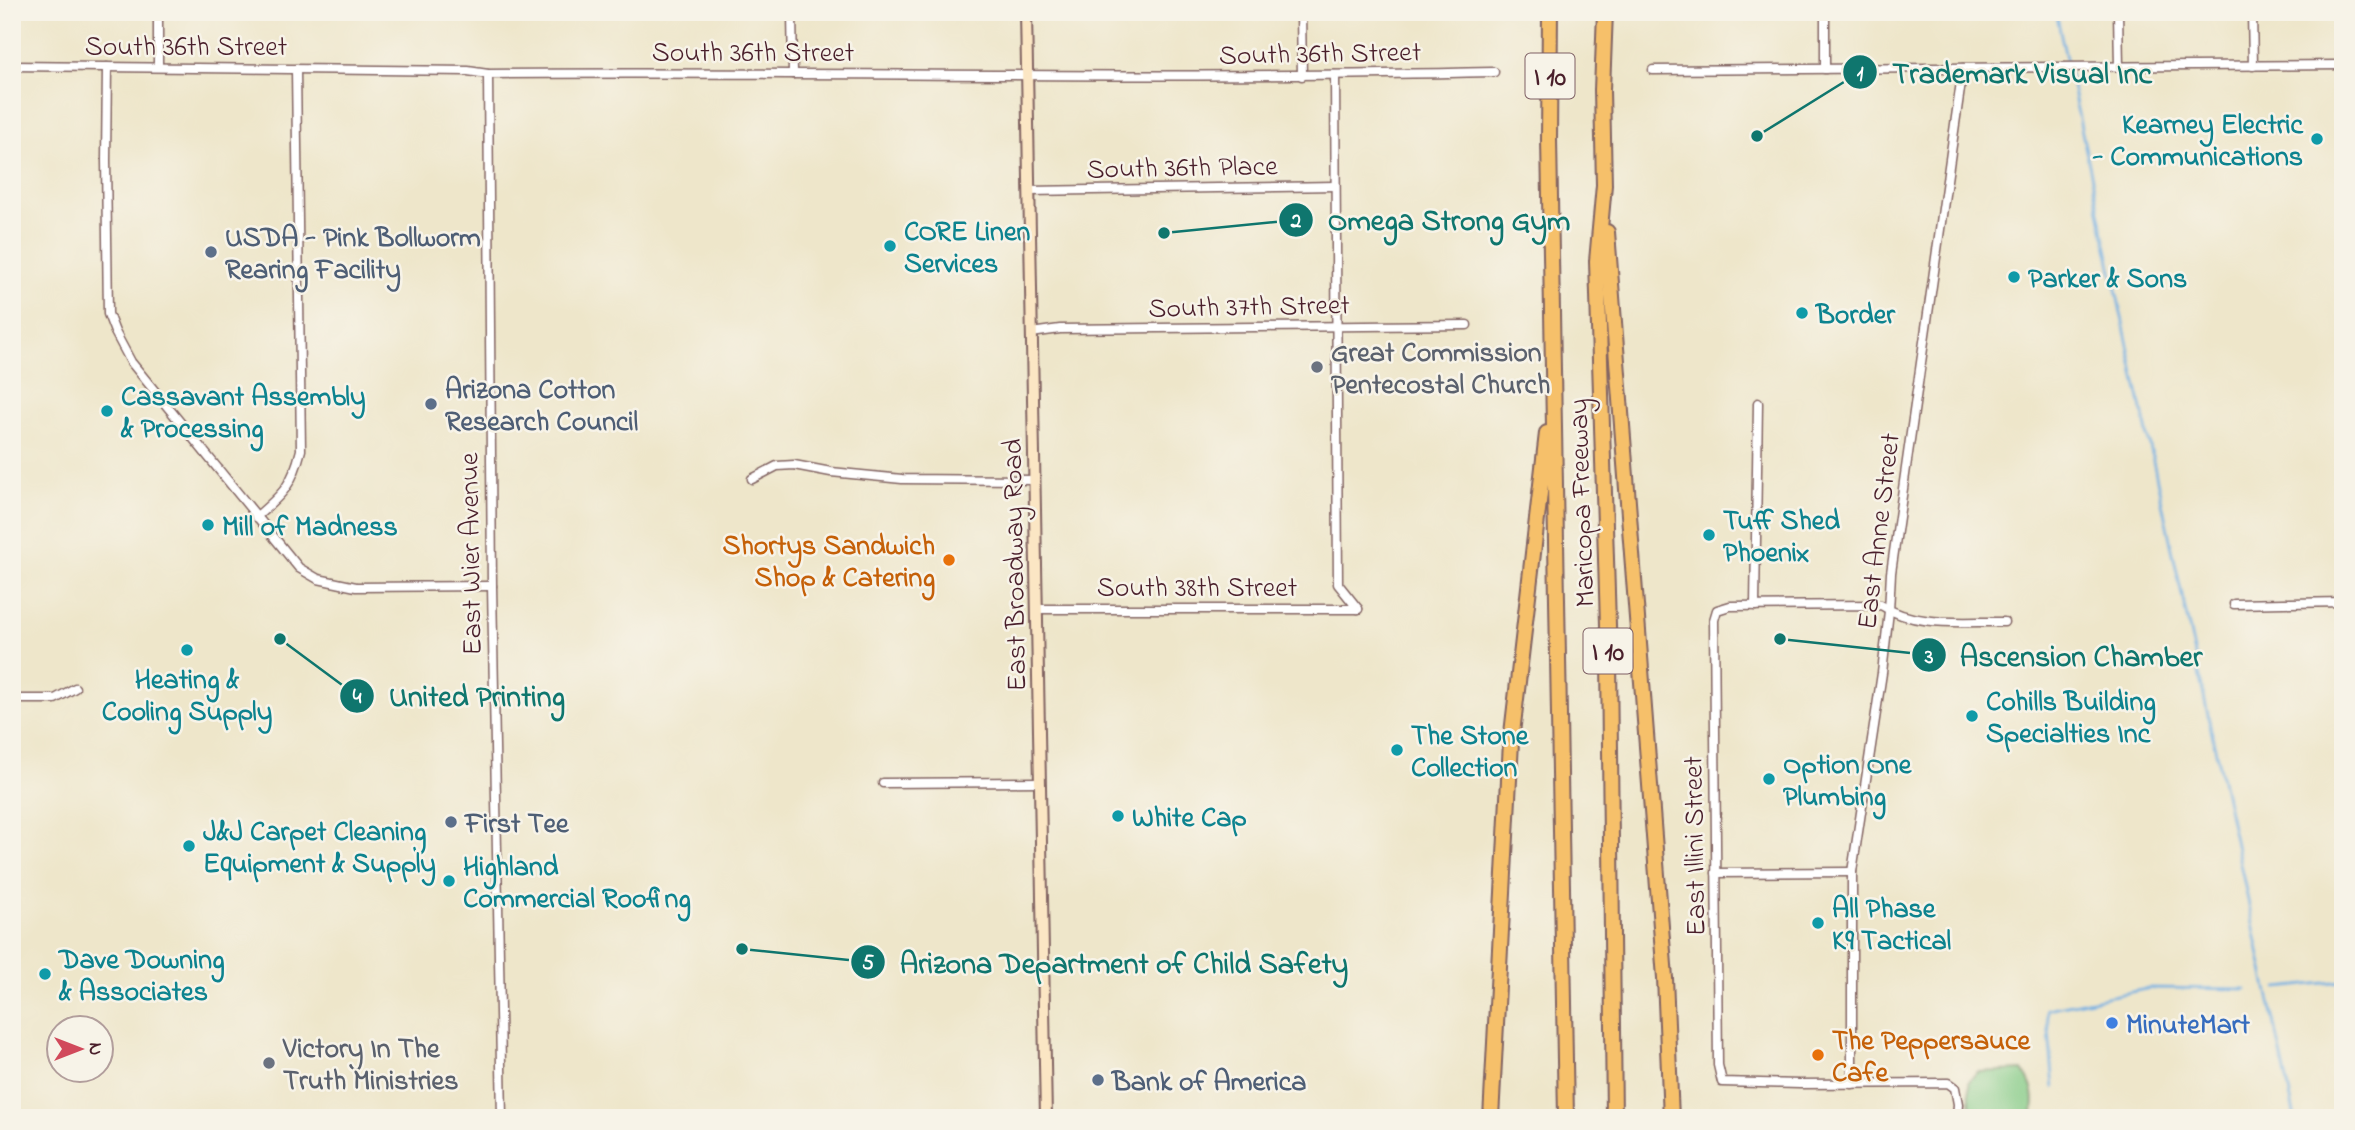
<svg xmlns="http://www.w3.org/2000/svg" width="2355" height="1130" viewBox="0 0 2355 1130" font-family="'Indie Flower',sans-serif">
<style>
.green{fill:#84cb86;stroke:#677558;stroke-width:2}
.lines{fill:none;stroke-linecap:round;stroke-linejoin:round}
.stream{stroke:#6fafe3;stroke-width:2.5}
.minor-casing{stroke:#836563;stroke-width:11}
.secondary-casing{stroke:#836563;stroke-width:14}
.motorway-casing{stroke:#836563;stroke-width:18}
.minor{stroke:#fff;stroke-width:8}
.secondary{stroke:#fbe6c4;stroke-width:10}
.motorway{stroke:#f6c06b;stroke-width:14}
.culture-dot{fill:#0f9aa8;stroke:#f7f3e8;stroke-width:2.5}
.service-dot{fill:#5c6f8a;stroke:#f7f3e8;stroke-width:2.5}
.worship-dot{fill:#6b7280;stroke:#f7f3e8;stroke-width:2.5}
.food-dot{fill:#e8710a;stroke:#f7f3e8;stroke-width:2.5}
.shop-dot{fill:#3f7fe0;stroke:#f7f3e8;stroke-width:2.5}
.labels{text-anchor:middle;stroke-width:5;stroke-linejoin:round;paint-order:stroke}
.shield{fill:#f7f3e8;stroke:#7e5f64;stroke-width:2}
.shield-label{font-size:26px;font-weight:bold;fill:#4a1f2b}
.street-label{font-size:28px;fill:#4a1f2b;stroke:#f7f3e8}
.culture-label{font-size:28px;font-weight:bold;fill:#0d838f;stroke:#f7f3e8;text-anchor:start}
.service-label{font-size:28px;font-weight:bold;fill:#4e5e75;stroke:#f7f3e8;text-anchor:start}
.worship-label{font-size:28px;font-weight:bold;fill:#5b616d;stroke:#f7f3e8;text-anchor:start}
.food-label{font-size:28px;font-weight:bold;fill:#c56008;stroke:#f7f3e8;text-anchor:end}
.shop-label{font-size:28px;font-weight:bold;fill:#366cbe;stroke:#f7f3e8;text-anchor:start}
.leader{fill:none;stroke:#0f766e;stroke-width:2.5}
.callout-dot{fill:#0f766e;stroke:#f7f3e8;stroke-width:2.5}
.mark-label{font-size:21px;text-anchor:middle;font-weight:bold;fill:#fff}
.callout-label{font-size:30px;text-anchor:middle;font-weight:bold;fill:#0f766e;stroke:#f7f3e8;stroke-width:5;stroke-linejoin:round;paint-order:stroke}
</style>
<rect width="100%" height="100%" fill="#f7f3e8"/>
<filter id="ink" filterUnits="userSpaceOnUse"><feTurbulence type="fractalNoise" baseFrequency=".0143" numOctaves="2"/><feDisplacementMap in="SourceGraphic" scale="14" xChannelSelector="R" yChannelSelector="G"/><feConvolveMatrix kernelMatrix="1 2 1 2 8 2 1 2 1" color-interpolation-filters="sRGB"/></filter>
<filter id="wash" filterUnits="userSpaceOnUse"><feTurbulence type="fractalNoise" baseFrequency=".00686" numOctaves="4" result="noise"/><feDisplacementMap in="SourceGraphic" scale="28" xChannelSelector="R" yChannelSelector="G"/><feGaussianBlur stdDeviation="1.57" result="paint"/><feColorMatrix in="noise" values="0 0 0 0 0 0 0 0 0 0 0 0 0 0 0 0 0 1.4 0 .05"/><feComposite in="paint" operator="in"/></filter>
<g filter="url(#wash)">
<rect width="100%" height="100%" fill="#eee6ca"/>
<path class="green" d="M2023 1070C2034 1088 2036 1097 2032 1118H1971L1969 1081 1977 1072Z"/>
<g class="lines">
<g class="stream">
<path d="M2056 12 2295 1118"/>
<path d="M2278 988 2343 981"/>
<path d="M2054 1088 2047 1009 2151 988 2246 989"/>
</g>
</g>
</g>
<g filter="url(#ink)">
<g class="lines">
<g class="minor-casing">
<g id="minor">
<path d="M158 12V67"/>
<path d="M792 12 793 74"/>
<path d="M1301 12 1302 76"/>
<path d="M1825 12V69"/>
<path d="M2118 12 2119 67"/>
<path d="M2252 12 2253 66"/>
<path d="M12 66 468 71 488 74C823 71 1158 80 1494 72"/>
<path d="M107 67 106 160 108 314 115 332 131 362 299 568 318 579 356 587 492 586"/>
<path d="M1653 70 2343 65"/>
<path d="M488 74 492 586 502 1118"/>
<path d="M1335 75 1338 584 1358 609"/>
<path d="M1029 191 1335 186"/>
<path d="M1031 333 1060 329 1467 325"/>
<path d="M752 479 777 466 794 465 831 472 902 479 1034 480"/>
<path d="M256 517C283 494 292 486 301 450L296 69"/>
<path d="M2234 604 2343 602"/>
<path d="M1755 606 1758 403"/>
<path d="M1036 609H1358"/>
<path d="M12 699H55L75 688"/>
<path d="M883 783 1040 782"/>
<path d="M1716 873 1852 872"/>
<path d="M1852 1084V872L1882 673 1889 611 1891 573 1963 68"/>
<path d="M1957 1118 1958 1104 1955 1088 1948 1083 1800 1084 1722 1082 1718 1065 1714 620 1717 610 1730 606 1881 605C1915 628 1965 621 2004 622"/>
</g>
</g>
<g class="secondary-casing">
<path id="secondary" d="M1026 12 1046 1118"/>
</g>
<g class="motorway-casing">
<g id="motorway">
<path d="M1550 12 1549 139 1566 1118"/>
<path d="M1605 12 1602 90 1604 185 1597 261 1609 658 1614 1118"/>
<path d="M1607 232 1665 978 1671 1118"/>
<path d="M1491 1118 1511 742 1547 433"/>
</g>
</g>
<use href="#minor" class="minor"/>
<use href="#secondary" class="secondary"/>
<use href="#motorway" class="motorway"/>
</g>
</g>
<g class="culture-dot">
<circle cx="2317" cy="139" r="7"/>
<circle cx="890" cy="246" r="7"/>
<circle cx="2014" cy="277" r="7"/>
<circle cx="1802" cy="313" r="7"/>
<circle cx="107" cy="411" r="7"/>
<circle cx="208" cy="525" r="7"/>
<circle cx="1709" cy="535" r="7"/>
<circle cx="187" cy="650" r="7"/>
<circle cx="1972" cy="716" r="7"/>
<circle cx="1397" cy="750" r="7"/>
<circle cx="1769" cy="779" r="7"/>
<circle cx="1118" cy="816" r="7"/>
<circle cx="189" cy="846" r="7"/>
<circle cx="449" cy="881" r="7"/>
<circle cx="1818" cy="923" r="7"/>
<circle cx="45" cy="974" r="7"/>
</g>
<g class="service-dot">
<circle cx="211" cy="252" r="7"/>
<circle cx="431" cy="404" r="7"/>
<circle cx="451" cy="822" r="7"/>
<circle cx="1098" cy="1080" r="7"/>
</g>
<g class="worship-dot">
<circle cx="1317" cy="367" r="7"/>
<circle cx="269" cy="1063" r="7"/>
</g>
<g class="food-dot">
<circle cx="949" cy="560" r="7"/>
<circle cx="1818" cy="1055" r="7"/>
</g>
<circle class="shop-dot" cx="2112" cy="1023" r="7"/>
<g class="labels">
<g class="shield">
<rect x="1525.5" y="53.5" width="49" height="45" rx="5"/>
<rect x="1583.5" y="628.5" width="49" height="45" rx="5"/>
</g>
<g class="shield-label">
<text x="1550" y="85">I 10</text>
<text x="1608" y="660">I 10</text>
</g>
<g class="street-label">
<text x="186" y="55">South 36th Street</text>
<text x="753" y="61">South 36th Street</text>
<text transform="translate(1320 52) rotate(-1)" y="10">South 36th Street</text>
<text transform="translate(1182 166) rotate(-1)" y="10">South 36th Place</text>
<text transform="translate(1249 305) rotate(-1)" y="10">South 37th Street</text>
<text transform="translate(1580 503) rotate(-92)" y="10">Maricopa Freeway</text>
<text transform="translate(1877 531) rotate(-83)" y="10">East Anne Street</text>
<text transform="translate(469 554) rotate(-91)" y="10">East Wier Avenue</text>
<text transform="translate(1013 565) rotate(-91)" y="10">East Broadway Road</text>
<text x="1197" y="596">South 38th Street</text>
<text transform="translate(1693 846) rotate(-91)" y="10">East Illini Street</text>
</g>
<g class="culture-label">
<text x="2303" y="133" text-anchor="end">Kearney Electric<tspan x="2303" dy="32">- Communications</tspan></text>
<text x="904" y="240">CORE Linen<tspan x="904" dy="32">Services</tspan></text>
<text x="2028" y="287">Parker &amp; Sons</text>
<text x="1816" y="323">Border</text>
<text x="121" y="405">Cassavant Assembly<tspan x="121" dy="32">&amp; Processing</tspan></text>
<text x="1723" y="529">Tuff Shed<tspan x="1723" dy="32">Phoenix</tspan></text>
<text x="222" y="535">Mill of Madness</text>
<text x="187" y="688" text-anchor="middle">Heating &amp;<tspan x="187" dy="32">Cooling Supply</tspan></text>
<text x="1986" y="710">Cohills Building<tspan x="1986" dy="32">Specialties Inc</tspan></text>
<text x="1411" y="744">The Stone<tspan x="1411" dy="32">Collection</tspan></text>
<text x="1783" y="773">Option One<tspan x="1783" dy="32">Plumbing</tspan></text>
<text x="1132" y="826">White Cap</text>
<text x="203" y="840">J&amp;J Carpet Cleaning<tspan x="203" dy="32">Equipment &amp; Supply</tspan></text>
<text x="463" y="875">Highland<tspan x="463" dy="32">Commercial Roofing</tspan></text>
<text x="1832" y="917">All Phase<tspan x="1832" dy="32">K9 Tactical</tspan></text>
<text x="59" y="968">Dave Downing<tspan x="59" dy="32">&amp; Associates</tspan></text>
</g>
<g class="service-label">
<text x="225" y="246">USDA - Pink Bollworm<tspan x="225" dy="32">Rearing Facility</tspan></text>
<text x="445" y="398">Arizona Cotton<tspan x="445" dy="32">Research Council</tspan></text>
<text x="465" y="832">First Tee</text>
<text x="1112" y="1090">Bank of America</text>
</g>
<g class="worship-label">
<text x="1331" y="361">Great Commission<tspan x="1331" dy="32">Pentecostal Church</tspan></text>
<text x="283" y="1057">Victory In The<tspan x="283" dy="32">Truth Ministries</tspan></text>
</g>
<g class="food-label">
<text x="935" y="554">Shortys Sandwich<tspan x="935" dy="32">Shop &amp; Catering</tspan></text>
<text x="1832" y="1049" text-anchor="start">The Peppersauce<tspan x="1832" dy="32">Cafe</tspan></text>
</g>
<g class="shop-label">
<text x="2126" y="1033">MinuteMart</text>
</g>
</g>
<path class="leader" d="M1757 136L1860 72M1164 233L1296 220M1780 639L1929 655M280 639L357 696M742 949L868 962"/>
<g class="callout-dot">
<circle cx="1757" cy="136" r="7"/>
<circle cx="1164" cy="233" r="7"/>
<circle cx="1780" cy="639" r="7"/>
<circle cx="280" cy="639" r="7"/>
<circle cx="742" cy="949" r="7"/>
<circle cx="1860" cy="72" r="18"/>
<circle cx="1296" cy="220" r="18"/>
<circle cx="1929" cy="655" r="18"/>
<circle cx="357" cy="696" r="18"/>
<circle cx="868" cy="962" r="18"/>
</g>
<g class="mark-label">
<text x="1860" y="80">1</text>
<text x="1296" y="227">2</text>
<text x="1929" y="663">3</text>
<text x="357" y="703">4</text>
<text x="868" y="969">5</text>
</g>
<g class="callout-label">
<text x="2022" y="83">Trademark Visual Inc</text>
<text x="1449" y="230">Omega Strong Gym</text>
<text x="2081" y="666">Ascension Chamber</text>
<text x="477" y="706">United Printing</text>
<text x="1124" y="973">Arizona Department of Child Safety</text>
</g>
<rect width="2355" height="1130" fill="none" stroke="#f7f3e8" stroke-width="42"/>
<g transform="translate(80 1049) rotate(90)"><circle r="33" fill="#f7f3e8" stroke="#b29e9c" stroke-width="2"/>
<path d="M0-5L12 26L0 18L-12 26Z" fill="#d1495b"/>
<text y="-10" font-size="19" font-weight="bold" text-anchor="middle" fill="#4a1f2b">N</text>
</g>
</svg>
